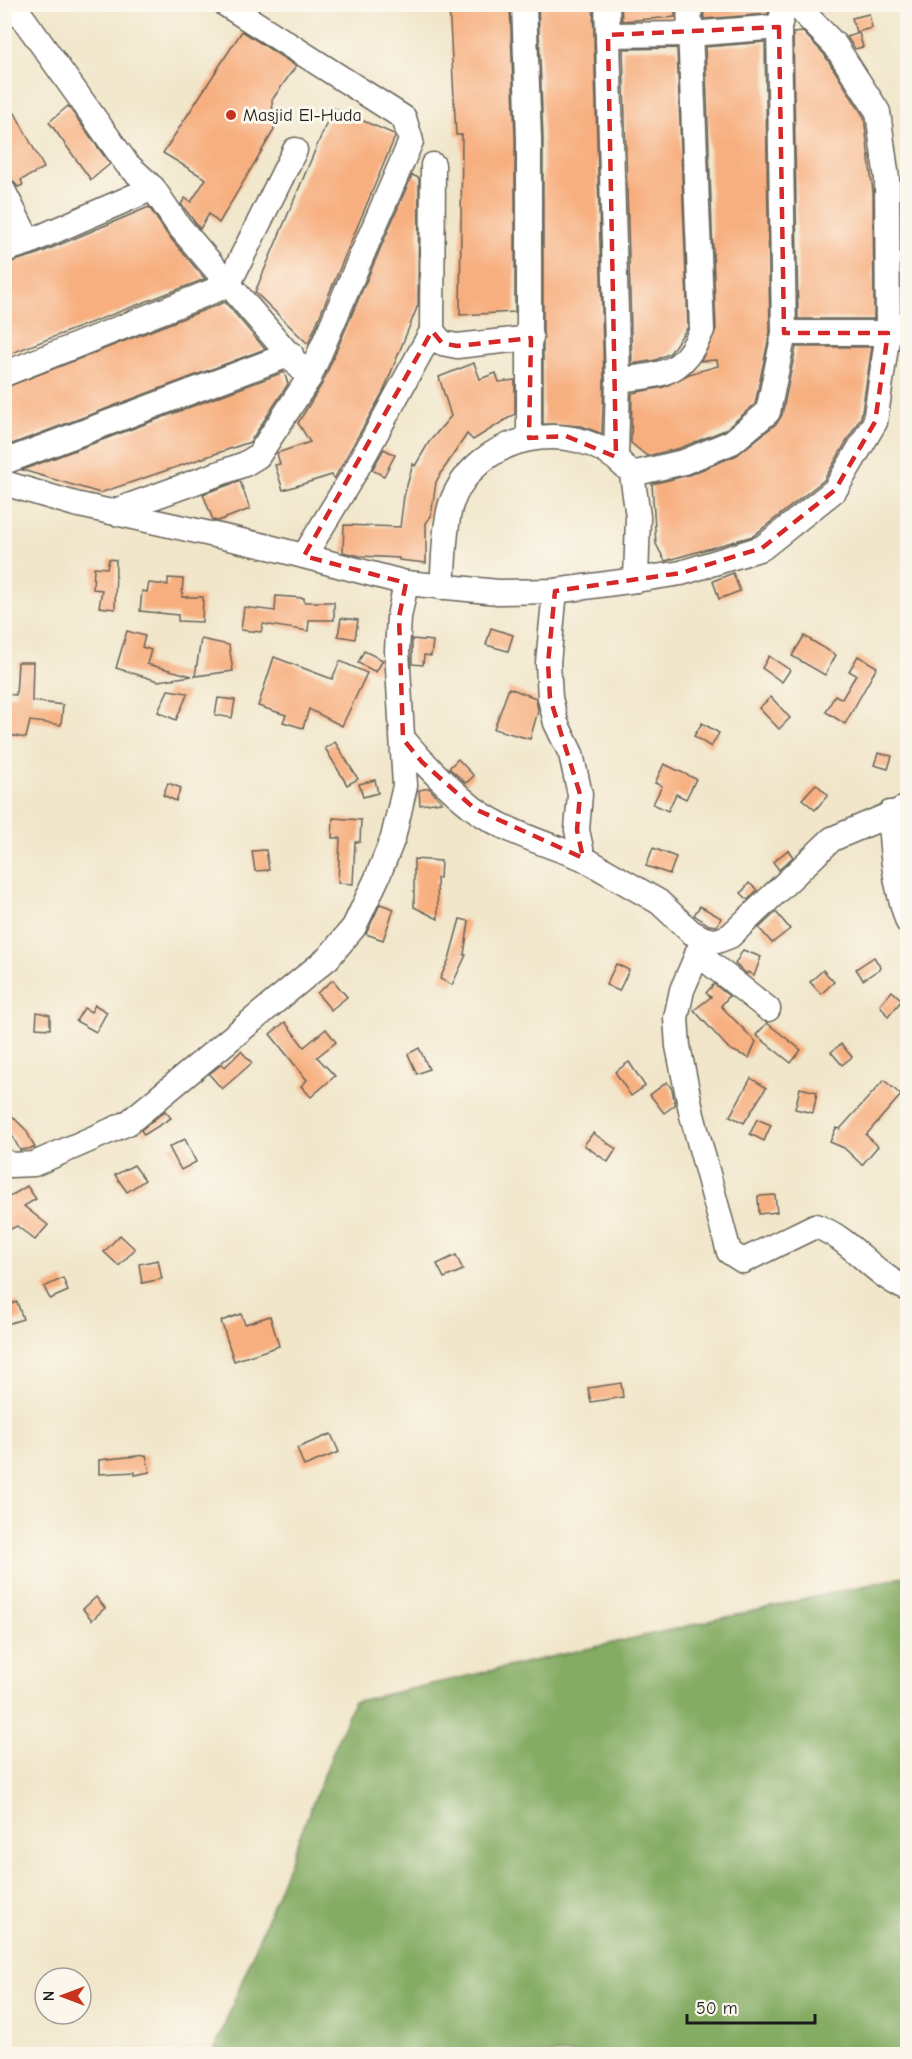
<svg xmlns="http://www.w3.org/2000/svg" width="912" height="2059" viewBox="0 0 912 2059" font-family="'Comic Neue',sans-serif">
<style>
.forest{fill:#84ac64;stroke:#506440;stroke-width:1.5}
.building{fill:#f7af7f}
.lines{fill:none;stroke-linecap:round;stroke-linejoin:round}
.minor-casing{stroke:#676359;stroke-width:27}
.minor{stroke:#fff;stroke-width:24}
.marked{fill:none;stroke:#d62828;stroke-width:4.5;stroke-dasharray:12 8;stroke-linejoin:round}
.poi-dot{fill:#c8321e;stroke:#fbf7ec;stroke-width:2}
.labels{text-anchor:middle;stroke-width:6;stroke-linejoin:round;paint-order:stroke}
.poi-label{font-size:18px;fill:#1c1c1c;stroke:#fbf7ec;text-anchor:start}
</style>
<rect width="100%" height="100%" fill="#fbf7ec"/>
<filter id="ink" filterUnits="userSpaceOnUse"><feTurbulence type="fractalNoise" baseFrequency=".0167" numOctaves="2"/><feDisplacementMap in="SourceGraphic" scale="12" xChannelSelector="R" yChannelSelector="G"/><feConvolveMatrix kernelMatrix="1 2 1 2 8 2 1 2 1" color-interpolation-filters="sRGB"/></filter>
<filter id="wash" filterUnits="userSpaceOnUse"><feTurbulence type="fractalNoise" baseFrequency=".008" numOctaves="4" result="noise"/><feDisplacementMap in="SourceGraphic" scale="24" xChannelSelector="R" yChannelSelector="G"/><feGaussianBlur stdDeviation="1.35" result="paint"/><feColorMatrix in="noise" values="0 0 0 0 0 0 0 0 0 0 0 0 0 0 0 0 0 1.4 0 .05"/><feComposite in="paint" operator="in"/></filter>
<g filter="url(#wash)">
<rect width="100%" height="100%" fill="#f1e6ca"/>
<path class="forest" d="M907 1576V2054H213L353 1702Z"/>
<g id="blocks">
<g class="building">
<path d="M449 4H510L515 139V312L460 315 462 135H456Z"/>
<path d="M538 4H593L604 380 602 434 582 426 543 424V139Z"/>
<path d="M621 4H675V17L622 21Z"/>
<path d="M703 4H770L768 14 704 19Z"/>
<path d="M869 14 872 28 856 32 852 18Z"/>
<path d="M242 31 296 66 272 100 274 130 219 223 209 214 200 229 181 204 185 198 191 202 206 179 163 153Z"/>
<path d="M803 32 824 54 864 117 873 192 874 319H798L793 33Z"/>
<path d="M859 33 863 47 855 49 847 37Z"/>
<path d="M765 42 770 332 755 404 725 430 680 448 647 456 631 443 632 393 664 387 689 374 718 366 717 360 701 361 716 329 705 47Z"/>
<path d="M677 48 688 327 670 353 656 360 632 364 623 49Z"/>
<path d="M68 106 110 164 91 180 49 122Z"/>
<path d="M333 108 394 134 395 137 308 344 255 292Z"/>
<path d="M15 113 44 168 21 180 23 185 18 187 12 180 4 178V120Z"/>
<path d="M412 175 419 178 418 305 384 390 334 479 332 475 283 490 275 465 280 464 277 453 310 442 298 423 322 384Z"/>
<path d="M149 207 167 234 205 279 4 356V264L35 255Z"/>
<path d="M225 302 265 349 4 447V388Z"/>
<path d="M796 347H872L861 417 824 480 753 536 665 561 656 544 652 484 689 475 737 455 777 423 782 415Z"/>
<path d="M474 363 480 379 496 373 499 382 515 380V414L473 440 467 434 441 473 436 482 431 516 426 523V563L399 560V558L360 556 343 552 344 525 400 527 404 496 413 464 415 466 429 442 451 416 439 377Z"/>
<path d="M284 372 288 384 250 442 100 493 22 470Z"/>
<path d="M384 449 395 455 384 476 372 470Z"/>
<path d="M240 481 250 509 218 521 213 520 203 494Z"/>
<path d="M109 559 116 560 115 609 99 607 102 590 93 589 94 567 107 568Z"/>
<path d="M733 573 740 591 719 599 713 581Z"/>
<path d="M168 578 183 579 182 597H203L202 622 178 621V615L140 611 142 591 147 592 149 583 168 585Z"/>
<path d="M276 596 304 598V602H334V620H309L308 631 263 624 261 632 241 630 244 607 275 611Z"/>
<path d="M341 618 358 620 355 639 338 636Z"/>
<path d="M491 628 513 635 508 651 486 645Z"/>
<path d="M127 631 145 636 142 647 151 650 147 664 192 676 158 681 116 668Z"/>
<path d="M804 636 836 655 825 675 792 656Z"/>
<path d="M201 639 229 645 233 671 195 676Z"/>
<path d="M412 639 433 641 431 656 424 655 423 665 412 664Z"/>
<path d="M364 651 383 660 376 672 358 663Z"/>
<path d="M769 656 790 670 782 682 762 668Z"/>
<path d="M858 656 877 667 845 724 826 712 835 695 842 699 856 675 849 671Z"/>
<path d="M274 657 332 679 340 661 367 673 342 726 309 709 303 728 283 722 286 715 258 706Z"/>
<path d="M18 662H33L32 701 63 705 61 725 30 721 26 738 4 734V694L16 695Z"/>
<path d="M509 688 536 698 538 711 530 739 494 729Z"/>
<path d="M168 690 188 693 176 720 158 712Z"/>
<path d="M771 697 790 718 779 729 759 708Z"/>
<path d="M218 698 235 700 232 718 215 715Z"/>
<path d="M702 723 719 733 711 747 694 736Z"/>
<path d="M335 742 358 779 347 785 325 748Z"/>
<path d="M878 753 892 756 888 769 874 765Z"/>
<path d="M458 759 474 776 466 783 449 768Z"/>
<path d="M664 764 696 779 686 799 676 794 668 811 653 804 662 786 655 783Z"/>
<path d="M375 780 378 793 363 797 359 784Z"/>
<path d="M168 783 181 788 176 801 163 795Z"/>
<path d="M816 784 828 795 815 810 802 799Z"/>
<path d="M429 788 442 802 420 805 419 790Z"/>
<path d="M333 818 361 820 360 842H355L353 884 338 883 340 838H332Z"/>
<path d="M653 848 676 857 670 874 646 866Z"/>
<path d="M266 850 269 870 255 871 252 851Z"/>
<path d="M788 850 793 857 779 870 773 862Z"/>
<path d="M414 859 441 861 440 878H437L438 919 414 907Z"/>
<path d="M749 883 757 890 748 900 741 893Z"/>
<path d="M380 904 394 909 383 940 366 934Z"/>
<path d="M700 906 721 918 717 926 709 925 694 915Z"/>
<path d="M776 912 790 929 772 943 759 928Z"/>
<path d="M460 919 469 921 464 955H466L452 985 440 979 449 959Z"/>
<path d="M743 950 761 957 754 976 748 972 747 974 735 964Z"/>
<path d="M874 957 881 968 863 980 856 969Z"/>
<path d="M616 964 629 970 619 991 606 985Z"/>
<path d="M823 970 834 982 821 994 810 982Z"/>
<path d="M333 980 347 997 331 1010 317 993Z"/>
<path d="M714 984 729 996 721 1006 756 1042 749 1058 729 1049 694 1010 711 997 706 993Z"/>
<path d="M892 991 902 1000 888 1017 880 1005Z"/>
<path d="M95 1005 107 1012 96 1032 76 1021 84 1008 91 1012Z"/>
<path d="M37 1012 50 1015V1029L36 1028Z"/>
<path d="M285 1022 304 1047 326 1029 336 1042 317 1057 335 1076 311 1097 301 1086 307 1080 270 1034Z"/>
<path d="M767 1023 801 1050 791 1063 756 1035Z"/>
<path d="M841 1044 852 1057 842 1065 831 1052Z"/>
<path d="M419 1048 429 1069 417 1074 408 1054Z"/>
<path d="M241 1051 252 1063 222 1089 209 1074 222 1064 225 1067Z"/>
<path d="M629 1062 645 1086 631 1096 615 1072Z"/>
<path d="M751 1078 766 1088 744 1123 730 1116Z"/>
<path d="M884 1080 901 1095 866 1135 878 1146 862 1165 844 1148 830 1142 836 1128 840 1129Z"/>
<path d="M667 1082 672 1089 675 1105 664 1113 650 1095Z"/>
<path d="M800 1088 817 1092 813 1113 795 1109Z"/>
<path d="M4 1108 26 1130 35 1148 20 1150 4 1121Z"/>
<path d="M165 1111 171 1118 144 1135 141 1130Z"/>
<path d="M757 1119 771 1125 764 1141 750 1134Z"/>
<path d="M593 1133 616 1149 608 1162 584 1145Z"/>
<path d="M185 1139 196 1162 181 1170 169 1147Z"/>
<path d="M134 1165 145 1180 127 1192 115 1175Z"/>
<path d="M27 1186 36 1199 24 1206 48 1225 35 1240 17 1226 4 1232V1200Z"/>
<path d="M775 1195 777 1212 759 1214 758 1196Z"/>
<path d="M120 1235 135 1249 119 1266 104 1252Z"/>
<path d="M456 1255 463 1270 444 1278 437 1264Z"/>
<path d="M158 1260 162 1279 142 1283 139 1264Z"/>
<path d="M63 1278 68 1291 50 1299 44 1287Z"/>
<path d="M17 1302 23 1319 4 1325V1306Z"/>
<path d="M241 1314 245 1324 270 1316 279 1346 234 1361 221 1321Z"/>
<path d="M621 1383 623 1397 591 1402 588 1388Z"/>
<path d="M331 1434 339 1452 304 1466 297 1448Z"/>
<path d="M146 1455 150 1472 135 1475V1472L99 1474V1460Z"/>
<path d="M96 1597 105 1608 92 1620 83 1609Z"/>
</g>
</g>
</g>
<g filter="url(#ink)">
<use href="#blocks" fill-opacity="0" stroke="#676359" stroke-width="1.5"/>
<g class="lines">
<g class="minor-casing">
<g id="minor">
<path d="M13 4 127 164 153 188 178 225 309 378"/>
<path d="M524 4 529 139V438"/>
<path d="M607 4 618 380 616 457"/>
<path d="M608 35 690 34 779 27"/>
<path d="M433 165 432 331 442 343 457 346 531 338"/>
<path d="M4 192 29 242 153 188"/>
<path d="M4 250 29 242"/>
<path d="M784 333H888"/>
<path d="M4 374 228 285 295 150"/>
<path d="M618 380C664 374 682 376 702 330L689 4"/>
<path d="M4 462 291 354"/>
<path d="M4 483 75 504 269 547 406 583 498 592 555 591 636 580 638 517 632 474 684 462 732 442 768 412 784 333 779 27 785 4"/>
<path d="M112 512 245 464 258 456 309 378 411 141 404 118 225 4"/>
<path d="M304 556 355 472 432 331"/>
<path d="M636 580 681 573 762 548 835 490 875 422 888 333 887 179 878 112 835 45 795 4"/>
<path d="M442 587C444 563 444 527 451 504 476 434 574 414 625 467"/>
<path d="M555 591 548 663 550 698 556 723 571 754 580 794 577 830 583 858 659 902 691 932 704 939 717 941 730 936 832 839 908 807"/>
<path d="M403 739C424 764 448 788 473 808 503 831 549 845 583 858"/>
<path d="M890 813C891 851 895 885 908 922"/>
<path d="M704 939 682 990 676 1018 678 1046 692 1115 729 1252 743 1261 815 1226C852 1238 871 1274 908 1289"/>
<path d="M697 953 768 1009"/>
<path d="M4 1161 10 1165 34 1164 128 1123 328 958 354 927 377 878 393 838 405 786 397 651 399 617 406 583"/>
</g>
</g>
<use href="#minor" class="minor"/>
</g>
</g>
<path class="marked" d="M779 27 784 333H888L875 422 835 490 762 548 681 573 555 591 548 663 550 698 580 794 577 830 583 858 475 809 422 762 403 739 399 617 406 583 304 556 432 331 442 343 457 346 531 338 529 438 566 436 616 457 608 35Z"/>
<circle class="poi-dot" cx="231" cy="115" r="6"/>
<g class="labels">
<g class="poi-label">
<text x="243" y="121">Masjid El-Huda</text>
</g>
</g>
<rect width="912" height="2059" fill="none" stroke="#fbf7ec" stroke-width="24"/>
<g transform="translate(63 1996) rotate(270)"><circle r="28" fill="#fbf7ec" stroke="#a29f99" stroke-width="1.5"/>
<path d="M0-4.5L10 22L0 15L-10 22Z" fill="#c8321e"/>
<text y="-9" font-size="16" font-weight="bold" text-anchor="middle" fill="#1c1c1c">N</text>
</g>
<path d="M687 2014v9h128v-9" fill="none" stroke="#1c1c1c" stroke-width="3"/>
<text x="696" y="2014" font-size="18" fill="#1c1c1c" stroke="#fbf7ec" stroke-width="4.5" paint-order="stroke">50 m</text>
</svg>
